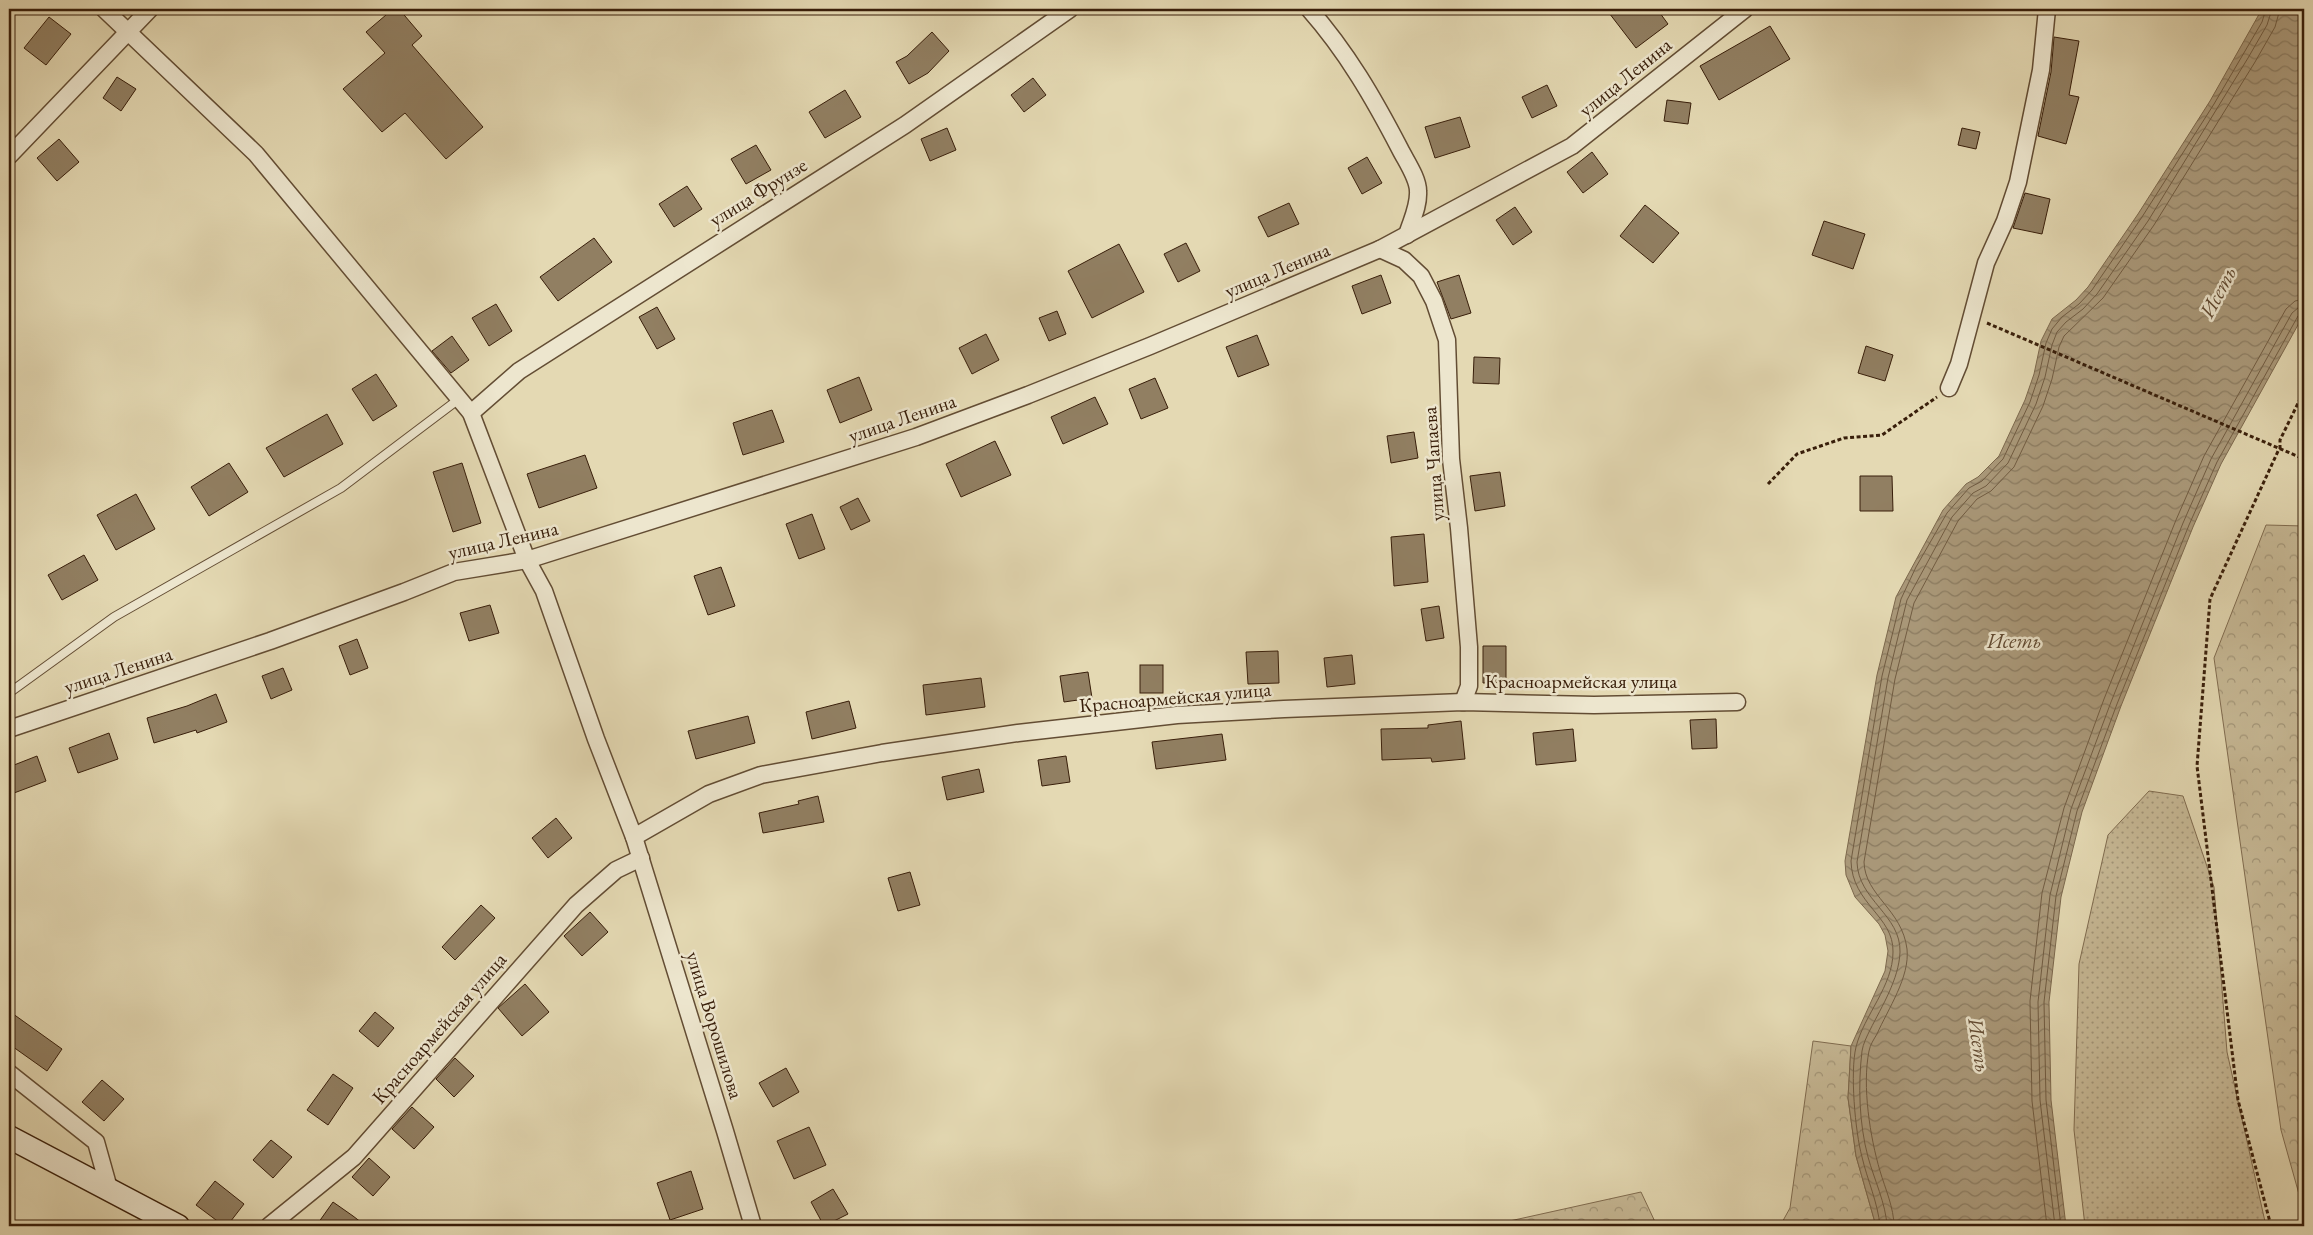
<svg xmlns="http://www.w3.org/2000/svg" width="2313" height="1235" viewBox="0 0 2313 1235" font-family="'EB Garamond',serif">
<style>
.grass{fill:url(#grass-dots);stroke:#806c50}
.forest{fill:url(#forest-crowns);stroke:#806c50}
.water{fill:url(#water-waves);stroke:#7c684d}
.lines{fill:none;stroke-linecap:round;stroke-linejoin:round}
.shore{stroke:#715c42;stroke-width:1}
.building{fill:#917f62;stroke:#381e0a}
.lane-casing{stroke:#634d34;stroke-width:10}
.street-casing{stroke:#634d34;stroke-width:19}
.secondary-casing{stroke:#381e0a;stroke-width:25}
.path{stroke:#381e0a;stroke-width:3;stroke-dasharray:4 2.5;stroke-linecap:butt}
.lane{stroke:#ede6ce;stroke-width:8}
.street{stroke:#ede6ce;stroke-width:16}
.secondary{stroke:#ede6ce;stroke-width:22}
.labels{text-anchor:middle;stroke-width:5;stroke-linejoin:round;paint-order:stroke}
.street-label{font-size:20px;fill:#381e0a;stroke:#ede6ce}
.water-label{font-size:21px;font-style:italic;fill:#604931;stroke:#ede6ce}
</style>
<defs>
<pattern id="grass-dots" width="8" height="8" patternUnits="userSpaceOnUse" patternTransform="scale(1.25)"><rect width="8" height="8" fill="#c7b996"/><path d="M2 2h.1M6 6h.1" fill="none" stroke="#a39679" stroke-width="1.8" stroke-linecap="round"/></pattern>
<pattern id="forest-crowns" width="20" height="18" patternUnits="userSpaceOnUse" patternTransform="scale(1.25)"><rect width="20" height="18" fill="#c7b996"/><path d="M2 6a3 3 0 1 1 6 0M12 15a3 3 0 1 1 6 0" fill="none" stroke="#a39679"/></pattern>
<pattern id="water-waves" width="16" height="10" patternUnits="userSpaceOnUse" patternTransform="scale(1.25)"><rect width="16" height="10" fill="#aa997a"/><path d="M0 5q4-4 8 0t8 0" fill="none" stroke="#8b7c62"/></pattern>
</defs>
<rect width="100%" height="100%" fill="#e4d9b3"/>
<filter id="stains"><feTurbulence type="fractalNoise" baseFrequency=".004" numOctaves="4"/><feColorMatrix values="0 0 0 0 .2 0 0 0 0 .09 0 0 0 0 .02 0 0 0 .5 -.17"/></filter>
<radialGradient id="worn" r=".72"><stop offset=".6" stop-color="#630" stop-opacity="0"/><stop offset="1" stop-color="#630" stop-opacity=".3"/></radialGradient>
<path class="grass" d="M2149 791 2183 796 2214 887 2227 1052 2266 1226H2085L2074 1130 2079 964 2108 835Z"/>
<g class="forest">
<path d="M2266 525 2304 526V1212L2281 1130 2214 658Z"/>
<path d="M1813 1041 1851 1046 1848 1098 1856 1156 1876 1226H1780L1790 1208Z"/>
<path d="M1641 1192 1657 1226H1487Z"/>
</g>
<path class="water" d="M2262 9H2304V314L2221 464 2193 527 2121 706 2082 812 2061 897 2049 1002 2051 1100 2066 1226H1876L1856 1156 1848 1098 1851 1046 1885 971 1888 951 1885 935 1879 924 1855 897 1846 875 1845 861 1877 675 1896 597 1943 510 1966 484 1978 477 1999 456 2025 400 2034 374 2041 341 2052 319 2076 300 2088 287 2138 214 2210 101Z"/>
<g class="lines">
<g class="shore">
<path d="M1880 1226C1878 1203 1867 1179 1862 1157 1855 1131 1850 1072 1856 1047 1864 1015 1893 986 1893 952 1894 916 1852 904 1851 861L1882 676 1901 599 1916 567 1947 513 1969 488 1982 481 2003 459 2030 402 2039 375 2046 343 2052 329 2062 317 2079 304 2092 290 2142 217 2214 104 2262 22 2266 9"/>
<path d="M1887 1226C1886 1204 1874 1179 1868 1157 1859 1123 1858 1085 1862 1051 1863 1044 1867 1036 1870 1030 1882 1006 1899 979 1900 952 1901 915 1858 900 1857 862L1888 678 1907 600 1952 517 1973 493 1986 486 2008 463 2036 404 2045 377 2052 345 2057 332 2066 322 2083 309 2097 294 2148 221 2248 58 2267 25 2272 9"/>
<path d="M1894 1226C1894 1208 1885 1188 1880 1171 1870 1137 1862 1086 1869 1051 1870 1045 1874 1039 1877 1034 1888 1009 1910 977 1907 949 1902 909 1865 896 1864 862L1895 679 1914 603 1958 521 1977 499 1991 491 2014 467 2043 406 2052 379 2059 347 2064 336 2103 298 2154 225 2255 62 2275 27 2280 9"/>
<path d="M2047 1226 2032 1101 2030 1001 2042 893 2064 808 2104 699 2176 520 2204 456 2286 309 2295 301 2304 299"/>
<path d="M2055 1226 2040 1100 2038 1002 2050 895 2071 809 2111 702 2183 523 2211 459 2292 313 2298 308 2304 307"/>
<path d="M2061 1226 2046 1100 2044 1002 2056 896 2077 811 2117 704 2189 525 2217 462 2298 316 2304 313"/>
</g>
</g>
<g class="building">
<path d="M393 9H399L422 36 412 45 483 127 446 159 405 113 382 132 343 89 385 53 366 32Z"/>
<path d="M1606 9H1657L1668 24 1636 48Z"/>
<path d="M49 17 71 34 46 65 24 48Z"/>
<path d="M1770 26 1790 59 1719 100 1700 66Z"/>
<path d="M932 32 949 51 928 73 909 84 896 62 907 56Z"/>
<path d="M2054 37 2079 41 2069 95 2079 97 2066 144 2038 136 2051 72Z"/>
<path d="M117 77 136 89 121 111 103 98Z"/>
<path d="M1033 78 1046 95 1024 112 1011 95Z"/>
<path d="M1547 85 1557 106 1532 118 1522 97Z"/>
<path d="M845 90 861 117 825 138 809 112Z"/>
<path d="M1667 100 1691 103 1688 124 1664 121Z"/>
<path d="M1460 117 1470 147 1435 158 1425 127Z"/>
<path d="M947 128 956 150 930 161 921 139Z"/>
<path d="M1962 128 1980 132 1976 149 1958 145Z"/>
<path d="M59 139 79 162 57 181 37 158Z"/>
<path d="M756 145 771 170 746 184 731 159Z"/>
<path d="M1592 152 1608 174 1583 193 1567 172Z"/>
<path d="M1367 157 1382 183 1362 194 1348 168Z"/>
<path d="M687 186 702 209 674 227 659 204Z"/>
<path d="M2025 193 2050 199 2042 234 2013 228Z"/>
<path d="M1289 203 1299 224 1268 237 1258 217Z"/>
<path d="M1645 205 1679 233 1653 263 1620 236Z"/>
<path d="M1515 207 1532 232 1513 245 1496 220Z"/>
<path d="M1824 221 1865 234 1853 269 1812 255Z"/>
<path d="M594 238 612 262 558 301 540 277Z"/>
<path d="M1186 243 1200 271 1178 282 1164 254Z"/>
<path d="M1119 244 1144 292 1092 318 1068 271Z"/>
<path d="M1381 275 1391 303 1362 314 1352 286Z"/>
<path d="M1459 275 1471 313 1451 319 1437 282Z"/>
<path d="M496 304 512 331 489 346 472 318Z"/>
<path d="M657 307 675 339 657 349 639 317Z"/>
<path d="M1057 311 1066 334 1049 341 1039 318Z"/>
<path d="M986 334 999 360 972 374 959 348Z"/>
<path d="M1257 335 1269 365 1238 377 1226 347Z"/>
<path d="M452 336 469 360 451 373 432 351Z"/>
<path d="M1866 346 1893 355 1885 381 1858 373Z"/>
<path d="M1474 357 1500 358 1499 384 1473 383Z"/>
<path d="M376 374 397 406 373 421 352 389Z"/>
<path d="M859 377 872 410 840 423 827 390Z"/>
<path d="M1155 378 1168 408 1141 419 1129 389Z"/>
<path d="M1095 397 1108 424 1063 444 1051 417Z"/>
<path d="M772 410 784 442 743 455 733 423Z"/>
<path d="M327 414 343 444 284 477 266 448Z"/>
<path d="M1414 432 1418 458 1391 463 1387 436Z"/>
<path d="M995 441 1011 475 961 497 946 464Z"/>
<path d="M585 455 597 488 539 508 527 474Z"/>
<path d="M229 463 248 492 209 516 191 487Z"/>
<path d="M462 463 481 523 453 532 433 472Z"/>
<path d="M1500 472 1505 506 1475 511 1470 476Z"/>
<path d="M1860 476H1892L1893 511H1860Z"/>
<path d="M136 494 155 529 116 550 97 515Z"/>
<path d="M858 498 870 521 851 530 840 507Z"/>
<path d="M812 514 825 549 799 559 786 524Z"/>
<path d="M1424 534 1428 582 1394 586 1391 537Z"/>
<path d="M84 555 98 580 62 600 48 575Z"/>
<path d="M721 567 735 606 708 615 694 576Z"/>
<path d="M490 605 499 633 469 641 460 613Z"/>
<path d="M1439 606 1444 638 1426 641 1421 609Z"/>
<path d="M357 639 368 668 350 675 339 646Z"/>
<path d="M1483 646H1506V682L1483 683Z"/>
<path d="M1278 651 1279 683 1248 684 1246 652Z"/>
<path d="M1352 655 1355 684 1327 687 1324 658Z"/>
<rect x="1140" y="665" width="23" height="28"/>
<path d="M283 668 292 690 271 699 262 676Z"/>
<path d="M1088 672 1092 698 1064 702 1060 676Z"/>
<path d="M981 678 985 707 926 715 923 685Z"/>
<path d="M216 694 227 722 197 733 196 730 154 743 147 718 187 706Z"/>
<path d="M849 701 856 728 812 739 806 712Z"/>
<path d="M748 716 755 743 696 759 688 731Z"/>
<path d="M1716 719 1717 748 1692 749 1690 720Z"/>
<path d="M1461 721 1465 759 1432 762 1431 758 1382 760 1381 729 1428 728V725Z"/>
<path d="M1573 729 1576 761 1536 765 1533 733Z"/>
<path d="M109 733 118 759 78 773 69 748Z"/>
<path d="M1222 734 1226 760 1156 769 1152 742Z"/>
<path d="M37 756 46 781 14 793 9 779V767Z"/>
<path d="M1066 756 1070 782 1042 786 1038 760Z"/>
<path d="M979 769 984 792 947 800 942 777Z"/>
<path d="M818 796 824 822 763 833 759 813 799 804 798 801Z"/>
<path d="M556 818 572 838 548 858 532 838Z"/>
<path d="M910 872 920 905 898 911 888 878Z"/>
<path d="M481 905 495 918 455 960 442 947Z"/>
<path d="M590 912 608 932 582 956 564 936Z"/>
<path d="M525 984 549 1012 522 1036 498 1008Z"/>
<path d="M9 1011 62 1049 47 1071 9 1044Z"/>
<path d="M375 1012 394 1028 378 1047 359 1031Z"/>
<path d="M455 1058 474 1076 454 1097 436 1079Z"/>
<path d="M786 1068 799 1092 773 1107 759 1083Z"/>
<path d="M333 1074 353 1088 328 1125 307 1110Z"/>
<path d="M102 1080 124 1099 104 1121 82 1102Z"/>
<path d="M412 1107 434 1127 414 1149 392 1129Z"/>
<path d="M809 1127 826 1165 794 1179 777 1141Z"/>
<path d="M271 1140 292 1157 273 1178 253 1160Z"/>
<path d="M369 1158 390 1177 373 1196 352 1177Z"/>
<path d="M691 1171 703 1209 670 1220 657 1183Z"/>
<path d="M215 1181 244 1204 227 1226H224L196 1205Z"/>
<path d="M833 1189 848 1214 824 1226 811 1202Z"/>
<path d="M333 1202 353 1216 366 1226H316Z"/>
</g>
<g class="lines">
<g class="lane-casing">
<path id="lane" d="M9 693 114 617 341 488 459 399"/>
</g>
<g class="street-casing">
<g id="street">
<path d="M104 9 256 154 471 413 527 560 544 591 596 739 634 837 725 1131 753 1226"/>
<path d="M1309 9C1347 52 1374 99 1400 149 1406 161 1418 178 1418 191 1419 207 1411 221 1407 235"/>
<path d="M9 156 150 9"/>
<path d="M1380 249 1404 260 1421 276 1434 301 1447 340 1451 459 1459 528 1469 647V686L1463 702"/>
<path d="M1949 388 1959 364 1986 263 2005 221 2018 182 2041 70 2047 9"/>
<path d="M471 413 519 371 905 125 1070 9"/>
<path d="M9 729 270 641 404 592 454 572 527 560 916 437 1028 395 1150 346 1380 249 1572 146 1745 9"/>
<path d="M634 837 709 794 761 775 882 753 1018 733 1177 715 1284 709 1463 702 1594 705 1737 702"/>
<path d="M9 1073 96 1142 110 1192"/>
<path d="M269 1226 354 1157 576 905 616 870 641 858"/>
</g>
</g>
<g class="secondary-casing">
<path id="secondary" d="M9 1137 178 1226"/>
</g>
<g class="path">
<path d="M1987 323 2304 459"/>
<path d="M2280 449V440L2304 391"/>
<path d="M1768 484 1797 454 1844 438 1882 435 1937 397"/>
<path d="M2271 1226 2238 1100 2197 766 2210 599 2279 449"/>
</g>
<use href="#lane" class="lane"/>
<use href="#street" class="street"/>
<use href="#secondary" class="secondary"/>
</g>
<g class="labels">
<g class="street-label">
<text transform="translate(1625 77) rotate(-39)" y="7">улица Ленина</text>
<text transform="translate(758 192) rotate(-32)" y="7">улица Фрунзе</text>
<text transform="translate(1277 270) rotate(-23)" y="7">улица Ленина</text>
<text transform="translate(902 418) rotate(-19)" y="7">улица Ленина</text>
<text transform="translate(1433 464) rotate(-94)" y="7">улица Чапаева</text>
<text transform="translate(503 540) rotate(-13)" y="7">улица Ленина</text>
<text transform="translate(118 670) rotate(-18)" y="7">улица Ленина</text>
<text x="1581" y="688">Красноармейская улица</text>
<text transform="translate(1175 697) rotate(-5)" y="7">Красноармейская улица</text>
<text transform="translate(715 1025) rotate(73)" y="7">улица Ворошилова</text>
<text transform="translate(439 1028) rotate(-49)" y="7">Красноармейская улица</text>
</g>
<g class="water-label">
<text transform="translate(2218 292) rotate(-62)" y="7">Исеть</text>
<text x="2014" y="648">Исеть</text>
<text transform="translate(1979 1045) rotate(82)" y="7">Исеть</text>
</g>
</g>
<rect width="2313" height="1235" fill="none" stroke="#e4d9b3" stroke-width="30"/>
<rect x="10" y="10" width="2293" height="1215" fill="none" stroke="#381e0a" stroke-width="2.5"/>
<rect x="15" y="15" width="2283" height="1205" fill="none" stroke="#381e0a"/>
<rect width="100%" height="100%" filter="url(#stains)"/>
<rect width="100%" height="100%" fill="url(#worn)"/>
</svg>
